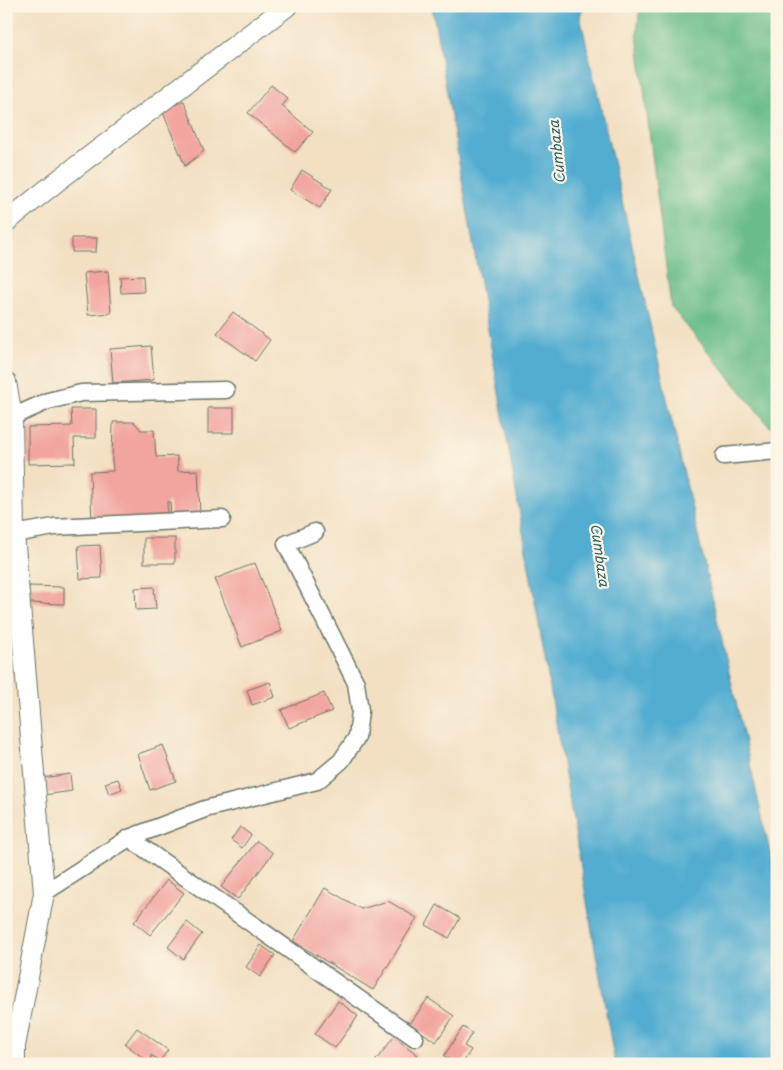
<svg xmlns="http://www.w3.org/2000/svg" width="783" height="1070" viewBox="0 0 783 1070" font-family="'Playpen Sans',sans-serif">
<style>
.forest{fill:#6bbd8a;stroke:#457d5f}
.water{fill:#53add1;stroke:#397582}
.building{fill:#f2a49f}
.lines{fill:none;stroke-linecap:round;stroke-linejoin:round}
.minor-casing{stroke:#697666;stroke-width:19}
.tertiary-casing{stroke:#697666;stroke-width:22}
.minor{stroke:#fff;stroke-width:16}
.tertiary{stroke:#fff;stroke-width:20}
.labels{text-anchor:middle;stroke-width:4.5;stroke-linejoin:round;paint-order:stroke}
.water-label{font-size:14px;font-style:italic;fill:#2f5f63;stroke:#fcf5e5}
</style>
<rect width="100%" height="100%" fill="#fcf5e5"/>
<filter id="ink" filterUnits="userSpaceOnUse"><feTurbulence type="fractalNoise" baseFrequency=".02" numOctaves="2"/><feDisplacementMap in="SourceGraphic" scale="10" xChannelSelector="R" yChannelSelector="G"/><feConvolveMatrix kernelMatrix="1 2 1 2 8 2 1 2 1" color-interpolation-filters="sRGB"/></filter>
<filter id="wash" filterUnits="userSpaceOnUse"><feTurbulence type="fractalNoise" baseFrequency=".0096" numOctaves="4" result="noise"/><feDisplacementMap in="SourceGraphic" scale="20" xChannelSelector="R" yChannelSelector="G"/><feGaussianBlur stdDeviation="1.12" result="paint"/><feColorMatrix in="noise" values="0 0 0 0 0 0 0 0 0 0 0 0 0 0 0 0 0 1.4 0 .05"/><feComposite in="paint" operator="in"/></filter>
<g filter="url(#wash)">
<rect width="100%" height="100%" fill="#f3e0c3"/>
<path class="forest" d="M640 6H777V427L772 429 671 307 637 34Z"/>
<path class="water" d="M432 6H584L580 16 777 883V1064H615Z"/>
<g id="blocks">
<g class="building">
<path d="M271 85 288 99 282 106 313 132 295 152 248 113Z"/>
<path d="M184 101 204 151 185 166 162 110Z"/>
<path d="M302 170 332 189 320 208 290 190Z"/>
<path d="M72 238H97L96 252H72Z"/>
<path d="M108 271 111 313 88 315 84 273Z"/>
<path d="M143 276 144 292 121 293 120 277Z"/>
<path d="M233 312 270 340 255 361 217 333Z"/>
<path d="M151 346 154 380 113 383 110 349Z"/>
<rect x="208" y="408" width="26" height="25"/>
<path d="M71 409H96V438H74L75 463 28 464V427L72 426Z"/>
<path d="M113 422H134L141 430H154L156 457 177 456 178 471 198 470 200 514 171 516 170 502H167L168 519 92 523 90 472 113 471 112 460Z"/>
<rect x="144" y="538" width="31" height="25"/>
<path d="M100 545 102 578 80 579 78 546Z"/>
<path d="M255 563 282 631 242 647 215 579Z"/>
<path d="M29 586 64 587V604L29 603Z"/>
<path d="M154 587 156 609 136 610 135 588Z"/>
<path d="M270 682 275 697 252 705 247 690Z"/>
<path d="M324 693 332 711 289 728 281 710Z"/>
<path d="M163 745 176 781 150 790 138 754Z"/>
<path d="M70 774 72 791 44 795 42 778Z"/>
<path d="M118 779 122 789 109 794 105 783Z"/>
<path d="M240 827 251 835 242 848 231 840Z"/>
<path d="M257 841 273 853 238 899 221 887Z"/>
<path d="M167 880 184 893 150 935 134 922Z"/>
<path d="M325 888 361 909 388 901 417 918 373 990 293 941Z"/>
<path d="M437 905 460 918 449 938 426 925Z"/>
<path d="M187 922 202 934 183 959 168 947Z"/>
<path d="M261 945 275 955 260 977 246 967Z"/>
<path d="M428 998 454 1016 436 1042 410 1024Z"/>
<path d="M338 1001 358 1016 335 1048 315 1034Z"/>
<path d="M463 1027 472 1033 464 1046 471 1050 462 1064H455L444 1056Z"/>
<path d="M137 1028 168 1050 160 1061 151 1055 150 1063 125 1044Z"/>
<path d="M394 1037 418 1055 411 1064H373Z"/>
</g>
</g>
</g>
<g filter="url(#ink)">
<use href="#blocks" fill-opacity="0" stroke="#697666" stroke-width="1"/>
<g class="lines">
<g class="minor-casing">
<g id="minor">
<path d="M12 417 48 401 81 393 226 390"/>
<path d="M724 456 777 451"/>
<path d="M14 534 54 527 222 519"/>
<path d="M129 838 415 1038"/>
<path d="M44 893 129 838 205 809 317 781 341 761 357 737 360 711 356 683 286 544 315 532"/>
</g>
</g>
<g class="tertiary-casing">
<g id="tertiary">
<path d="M6 222 60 179 287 6"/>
<path d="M6 382 12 417 14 534 44 893 15 1046V1064"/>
</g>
</g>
<use href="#minor" class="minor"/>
<use href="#tertiary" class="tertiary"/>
</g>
</g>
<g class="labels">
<g class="water-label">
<text transform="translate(557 152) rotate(-96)" y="5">Cumbaza</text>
<text transform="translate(600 555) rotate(82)" y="5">Cumbaza</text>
</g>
</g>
<rect width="783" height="1070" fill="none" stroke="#fcf5e5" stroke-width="25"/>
</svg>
